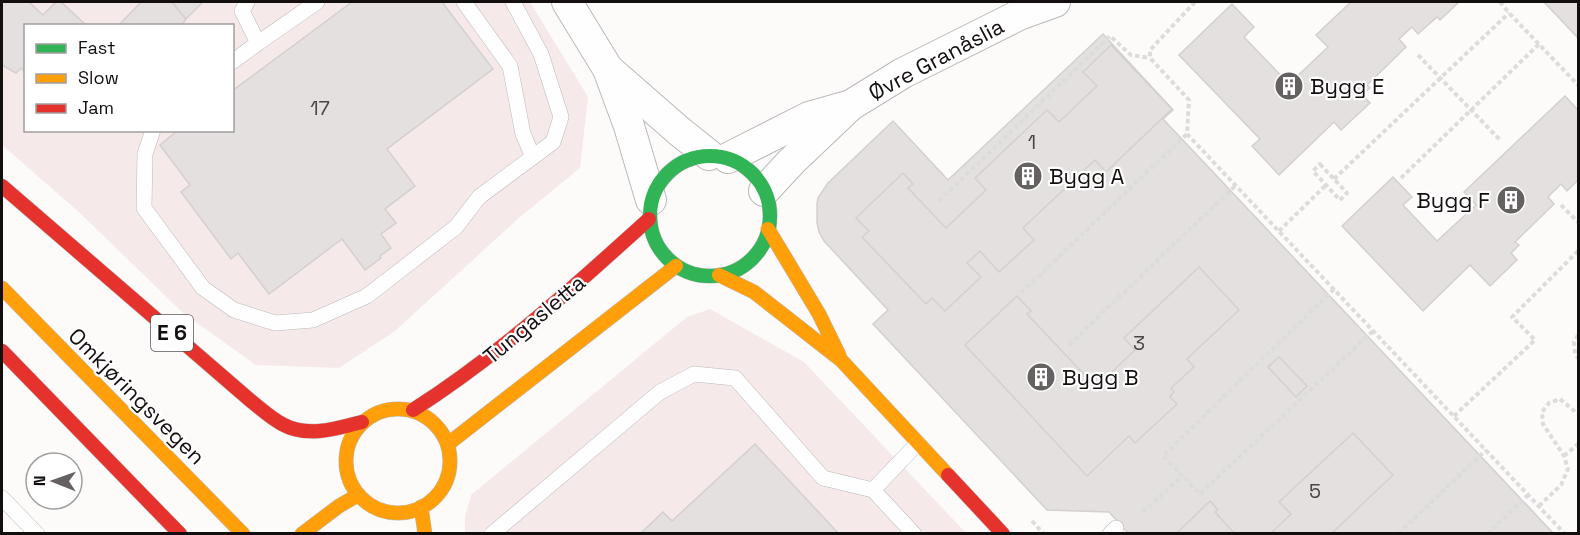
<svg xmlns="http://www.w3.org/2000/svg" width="1580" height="535" viewBox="0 0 1580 535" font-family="'Space Grotesk',sans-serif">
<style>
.built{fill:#f5eae9;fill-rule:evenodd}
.building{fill:#e3e0df;stroke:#d3d0cf;stroke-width:1.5}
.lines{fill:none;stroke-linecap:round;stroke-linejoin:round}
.lane-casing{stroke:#bcb9b9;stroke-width:16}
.street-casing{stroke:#bcb9b9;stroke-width:32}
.fast-casing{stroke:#bcb9b9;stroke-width:15}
.slow-casing{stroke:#bcb9b9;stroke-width:15}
.jam-casing{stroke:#bcb9b9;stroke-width:15}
.path{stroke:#dddcdc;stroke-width:4;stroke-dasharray:4.5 3;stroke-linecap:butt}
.lane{stroke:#fffefe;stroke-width:15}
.street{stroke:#fffefe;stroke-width:30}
.fast{stroke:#30b455;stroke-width:14}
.slow{stroke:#ff9f0a;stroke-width:14}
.jam{stroke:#e5322d;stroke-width:14}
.labels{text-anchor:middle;stroke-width:4.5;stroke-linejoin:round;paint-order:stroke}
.number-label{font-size:20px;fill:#494644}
.shield{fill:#fff;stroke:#5a5756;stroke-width:1.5}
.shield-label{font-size:21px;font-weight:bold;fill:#130f0e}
.street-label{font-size:22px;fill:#130f0e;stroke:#fff}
.poi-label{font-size:22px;fill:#130f0e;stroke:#fff;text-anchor:start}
</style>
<rect width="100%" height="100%" fill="#fdfafa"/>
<g class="built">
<path d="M2 2H530L588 97 580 168 520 217 395 331 339 368 256 365 183 313 81 214 2 145ZM26 26H232V130H26Z"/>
<path d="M710 309 804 362 966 533 465 534V517L471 495 687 317Z"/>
</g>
<g class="building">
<path d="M2 2H29L43 15 56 2H61L87 26H26V73L21 68 16 73 2 65Z"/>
<path d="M141 2H172L186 19 181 26H118Z"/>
<path d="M172 2H203L186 19Z"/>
<path d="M352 2H442L493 69 387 149 415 186 385 209 396 223 381 234 391 248 380 256 381 258 365 270 342 239 269 294 238 253 231 259 181 192 190 185 160 145 178 130H232V91Z"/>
<path d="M1351 2H1459L1440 20 1437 17 1418 34 1412 27 1399 39 1406 47 1367 85 1370 88 1362 95 1370 103 1341 130 1334 122 1279 175 1252 146 1260 139 1179 55 1232 4 1254 27 1244 37 1289 84 1328 47 1316 35Z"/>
<path d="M1544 2H1578V38Z"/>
<path d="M1103 34 1173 110 1163 119 1554 534H1129L1109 512 1047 510 873 324 888 310 824 241 819 232 817 223V204L818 198 828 183 893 121 948 180Z"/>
<path d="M1111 45 1172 109 1106 172 1095 160 1023 228 1034 240 999 272 980 251 967 263 981 277 945 311 932 298 926 304 862 237 869 231 856 218 903 173 913 184 908 188 946 228 986 190 975 178 1047 110 1059 122 1097 86 1083 72Z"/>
<path d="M1565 96 1578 110V180L1567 191 1561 184 1548 197 1554 204 1515 242 1519 245 1511 253 1517 260 1490 286 1470 265 1423 311 1342 226 1393 177 1412 197 1403 205 1437 241 1476 205 1464 192Z"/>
<path d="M1199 267 1239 310 1187 359 1194 367 1171 388 1174 392 1170 397 1177 404 1135 443 1129 436 1087 476 965 345 1017 296 1031 311 1027 314 1096 387 1135 350 1124 338Z"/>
<path d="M1279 357 1307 386 1296 397 1268 367Z"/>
<path d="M1353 433 1393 475 1331 534H1270L1291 514 1279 502Z"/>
<path d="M755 444 839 534H640L663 512 672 521Z"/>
<path d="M1210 501 1218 510 1215 512 1235 534H1176Z"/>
</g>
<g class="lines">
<g class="lane-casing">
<g id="lane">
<path d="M247 2 242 11 258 43 317 2"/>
<path d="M464 2 510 66 523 134 533 157"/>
<path d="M232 62 258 43"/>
<path d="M153 130 145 154 144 208 203 288 234 310 275 323 313 320 367 296 456 227 479 197 553 142 561 117 541 54 513 2"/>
<path d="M873 490 914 534"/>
<path d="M2 498 37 534"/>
<path d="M492 534 660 392 694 374 735 378 823 478 873 490 918 443"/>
<path d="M1110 534 1116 528"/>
</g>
</g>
<g class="street-casing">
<g id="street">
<path d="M567 2 608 69 629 126 651 200"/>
<path d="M608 69 679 131 709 155"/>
<path d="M728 158 809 117 848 106"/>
<path d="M764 191 791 162 851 105 903 73 1019 15 1055 2"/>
</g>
</g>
<g class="fast-casing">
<circle id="fast" cx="710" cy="216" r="60"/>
</g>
<g class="slow-casing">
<g id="slow">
<path d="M768 229 819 314 839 355"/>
<path d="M719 275 754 292 841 360 948 475"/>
<path d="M2 288 243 534"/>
<circle cx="398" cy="461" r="52"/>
<path d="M448 444 676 266"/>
<path d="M421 507 425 534"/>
<path d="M302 534 339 506 358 495"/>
</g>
</g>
<g class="jam-casing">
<g id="jam">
<path d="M2 186 251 401C261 409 271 418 282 424 307 438 336 429 362 422"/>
<path d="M2 351 180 534"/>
<path d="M413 410C499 355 574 287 649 219"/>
<path d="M948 475 1003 534"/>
</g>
</g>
<g class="path">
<path d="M1195 2 1150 50V58L1189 100 1187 134 1565 534"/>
<path d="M1500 2 1509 13 1578 85"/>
<path d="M1418 55 1501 141"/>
<path d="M1320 164 1347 193 1340 200 1313 171Z"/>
<path d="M1401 178 1539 44"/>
<path d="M1334 179 1509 13"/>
<path d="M939 201 1110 36 1131 55 1150 58"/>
<path d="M1561 205 1578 222"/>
<path d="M1279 231 1326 185"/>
<path d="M1334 289 1163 456 1200 494 1373 331"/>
<path d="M1021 293 1187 134"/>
<path d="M1578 335 1574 342 1575 354 1578 358"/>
<path d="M1069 345 1236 185"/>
<path d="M1454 416 1535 340 1512 317 1578 251"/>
<path d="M1564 456 1578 444"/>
<path d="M1539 506 1561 485 1568 469 1564 456 1543 424 1542 412 1549 403 1560 399 1578 414"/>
<path d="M1143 512 1182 476"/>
<path d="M1032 521 1044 534"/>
<path d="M1398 534 1486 450"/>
<path d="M1487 534 1528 495"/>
</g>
<use href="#lane" class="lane"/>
<use href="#street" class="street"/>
<use href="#fast" class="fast"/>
<use href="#slow" class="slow"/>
<use href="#jam" class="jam"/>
</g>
<defs>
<g id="building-disc" transform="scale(1.5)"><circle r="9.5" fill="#656161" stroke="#fff"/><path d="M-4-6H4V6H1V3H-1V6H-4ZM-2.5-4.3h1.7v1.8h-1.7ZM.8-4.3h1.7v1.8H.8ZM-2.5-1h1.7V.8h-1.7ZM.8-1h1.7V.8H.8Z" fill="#fff"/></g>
</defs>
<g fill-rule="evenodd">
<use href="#building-disc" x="1289" y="86"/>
<use href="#building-disc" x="1028" y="176"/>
<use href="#building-disc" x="1511" y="200"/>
<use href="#building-disc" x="1041" y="377"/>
</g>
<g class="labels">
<g class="number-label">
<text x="320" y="115">17</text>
<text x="1032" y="149">1</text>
<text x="1139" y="350">3</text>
<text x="1315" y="498">5</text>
</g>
<rect class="shield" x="151" y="315" width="42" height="36" rx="4.5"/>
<g class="shield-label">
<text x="172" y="340">E 6</text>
</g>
<g class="street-label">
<text transform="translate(936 59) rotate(-28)" y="8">Øvre Granåslia</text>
<text transform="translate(534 319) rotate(-40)" y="8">Tungasletta</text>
<text transform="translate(137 396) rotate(45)" y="8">Omkjøringsvegen</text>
</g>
<g class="poi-label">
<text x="1310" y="94">Bygg E</text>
<text x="1049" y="184">Bygg A</text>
<text x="1490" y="208" text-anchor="end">Bygg F</text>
<text x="1062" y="385">Bygg B</text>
</g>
</g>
<rect width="1580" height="535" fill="none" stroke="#130f0e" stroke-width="6"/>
<rect x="24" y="24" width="210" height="108" fill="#ffffff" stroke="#a19f9f" stroke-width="1.5"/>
<rect x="36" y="44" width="30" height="9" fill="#30b455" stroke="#a19f9f" stroke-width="1.5"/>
<text x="78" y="54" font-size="18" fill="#130f0e">Fast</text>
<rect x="36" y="74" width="30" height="9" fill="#ff9f0a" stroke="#a19f9f" stroke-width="1.5"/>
<text x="78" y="84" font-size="18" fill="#130f0e">Slow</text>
<rect x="36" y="104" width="30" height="9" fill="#e5322d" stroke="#a19f9f" stroke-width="1.5"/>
<text x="78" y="114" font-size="18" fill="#130f0e">Jam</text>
<g transform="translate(54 481) rotate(271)"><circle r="28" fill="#ffffff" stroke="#a19f9f" stroke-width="1.5"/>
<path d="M0-4.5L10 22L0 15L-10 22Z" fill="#656161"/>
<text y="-9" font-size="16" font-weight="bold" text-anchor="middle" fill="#130f0e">N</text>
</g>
</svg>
